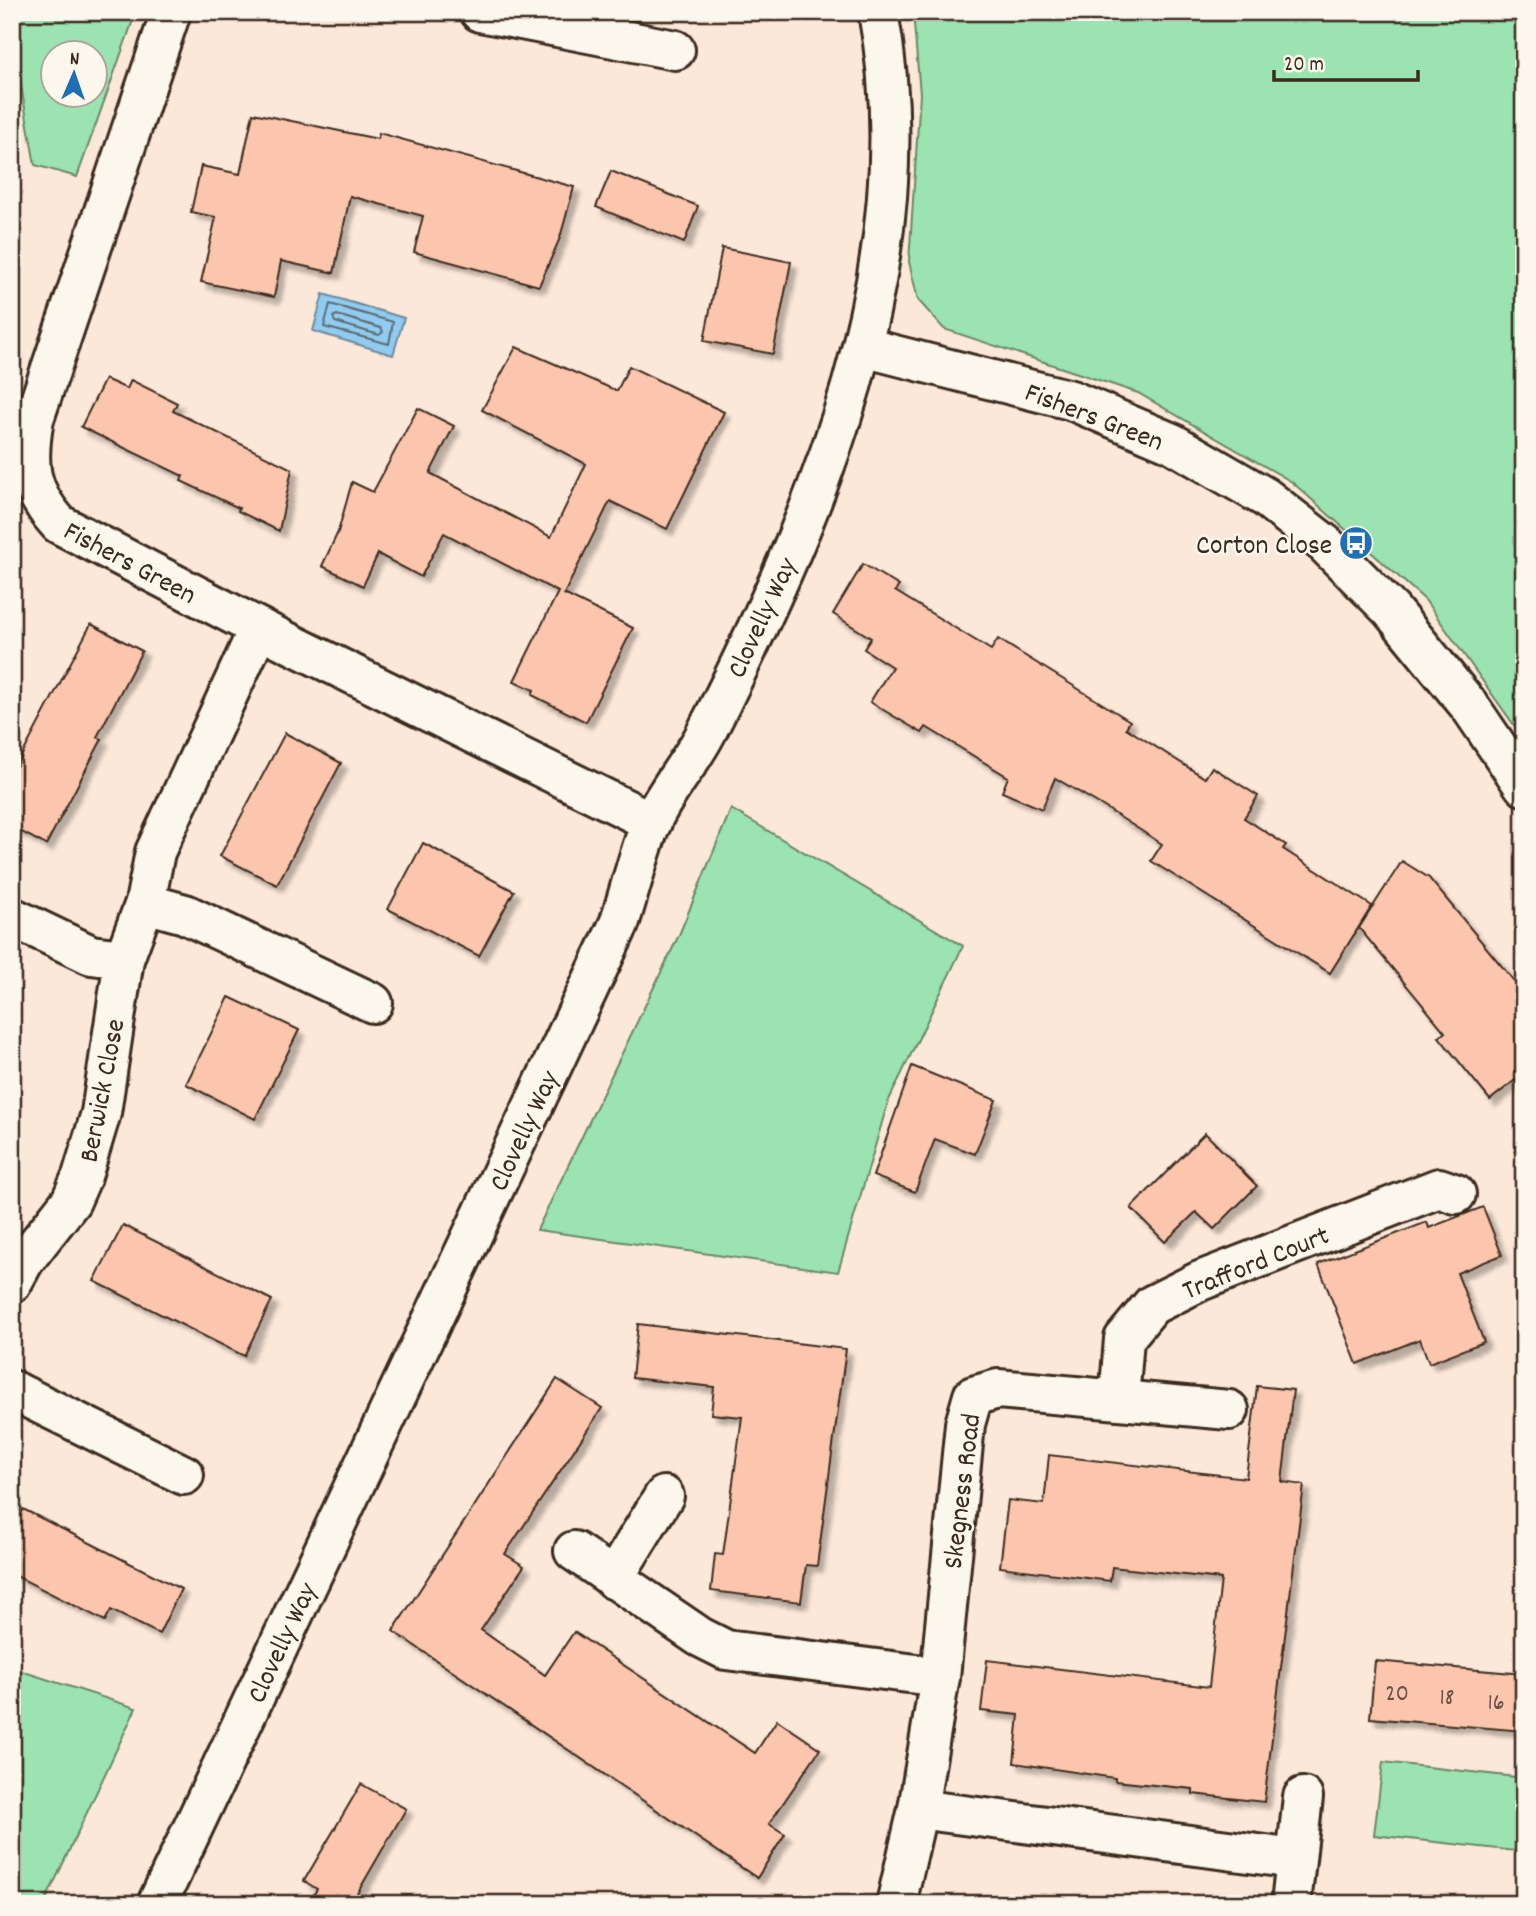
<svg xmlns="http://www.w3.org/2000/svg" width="1536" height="1916" viewBox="0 0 1536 1916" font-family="Dekko,sans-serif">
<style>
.green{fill:#9be3b1;stroke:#6b8668;stroke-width:2;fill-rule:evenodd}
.water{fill:#90ccf0;stroke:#6e8b9c;stroke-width:2}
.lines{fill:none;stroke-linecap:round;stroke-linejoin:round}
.shore{stroke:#5d6b72;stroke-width:2}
.building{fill:#fcc6ae;stroke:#3b2a1e;stroke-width:2;filter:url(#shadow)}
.minor-casing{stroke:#3b2a1e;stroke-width:44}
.minor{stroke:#fbf7ec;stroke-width:38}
.labels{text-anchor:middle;stroke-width:5;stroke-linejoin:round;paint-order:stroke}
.number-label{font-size:24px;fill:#6b5142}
.street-label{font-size:28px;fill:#3b2a1e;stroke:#fbf7ec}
.poi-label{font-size:28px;fill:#3b2a1e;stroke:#fbf7ec;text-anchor:end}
</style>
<defs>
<filter id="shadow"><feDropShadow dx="6" dy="6" stdDeviation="2" flood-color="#0004"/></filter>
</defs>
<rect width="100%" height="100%" fill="#fbe8d9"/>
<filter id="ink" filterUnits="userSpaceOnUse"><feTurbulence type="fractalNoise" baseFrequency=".0143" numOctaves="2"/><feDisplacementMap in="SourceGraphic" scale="14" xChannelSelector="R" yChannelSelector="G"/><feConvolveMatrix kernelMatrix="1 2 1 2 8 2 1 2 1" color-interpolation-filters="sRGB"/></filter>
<g filter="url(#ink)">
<g class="green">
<path d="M12 12H136L77 177 35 165 12 35ZM52 52H94V94H52Z"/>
<path d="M913 12H1524V739L1425 600 1292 482 1138 393 944 329 918 300 909 262 920 94Z"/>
<path d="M731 809 963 946 888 1102 838 1272 537 1230 679 935Z"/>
<path d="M12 1668 136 1708 44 1904H12Z"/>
<path d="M1383 1762 1524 1778V1852L1374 1835Z"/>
</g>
<path class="water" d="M323 294 404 318 393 355 313 331Z"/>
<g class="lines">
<g class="shore">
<path d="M330 304 393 322 389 344 324 327Z"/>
<path d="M337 315 381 328 383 332 379 335 335 322 333 317Z"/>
</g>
</g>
<g class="building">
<path d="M253 113 378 139 379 133 574 187 560 238 539 286 414 252 423 216 350 196 334 273 281 261 274 297 201 282 216 217 191 212 201 166 240 174Z"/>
<path d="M611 171 698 206 684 243 596 207Z"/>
<path d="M722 248 791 262 773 354 704 341Z"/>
<path d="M516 347 617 391 629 366 724 412 667 529 610 501 564 594 633 628 586 722 532 695 534 690 514 681 558 592 444 533 421 577 378 554 363 586 322 566 338 532 352 482 373 492 418 408 454 426 430 473 551 537 586 464 482 410Z"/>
<path d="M105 379 127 389 131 380 177 403 173 411 292 469 279 531 238 511 239 508 181 481 183 476 81 427Z"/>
<path d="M863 564 899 586 895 591 991 650 998 639 1130 721 1126 728 1205 778 1212 767 1258 796 1244 818 1286 845 1283 849 1372 906 1330 973 1151 861 1162 844 1101 805 1055 778 1042 809 1002 792 1008 777 926 727 922 733 870 702 892 667 864 649 871 638 833 614Z"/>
<path d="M91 624 142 651 97 737 102 739 46 845 12 827V774Z"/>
<path d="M285 733 341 763 277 885 220 856Z"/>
<path d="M423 843 514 891 479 956 388 909Z"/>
<path d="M1402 861 1429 878 1524 993V1073L1490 1100 1439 1037 1445 1032 1359 928Z"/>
<path d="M229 997 299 1030 255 1119 186 1084Z"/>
<path d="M912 1066 996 1100 975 1154 935 1139 915 1192 873 1176Z"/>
<path d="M1205 1133 1257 1186 1214 1229 1196 1212 1165 1242 1131 1208Z"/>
<path d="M1483 1207 1502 1255 1457 1273 1484 1342 1429 1363 1420 1339 1357 1364 1318 1264 1427 1222 1429 1228Z"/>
<path d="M123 1225 272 1300 244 1356 94 1281Z"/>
<path d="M638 1324 846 1349 817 1566 806 1565 801 1602 711 1591 715 1554 723 1555 742 1417 711 1414 714 1387 632 1378Z"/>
<path d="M557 1379 602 1408 505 1554 524 1566 481 1630 545 1675 574 1632 755 1753 777 1720 820 1749 769 1824 785 1834 757 1878 393 1631Z"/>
<path d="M1257 1386 1293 1390 1282 1482 1304 1485 1264 1802 1193 1794V1789L1115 1781V1778L1014 1763 1019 1715 981 1711 987 1660 1209 1687 1221 1579 1112 1567 1110 1581 1000 1567 1008 1500 1044 1504 1049 1455 1246 1478Z"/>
<path d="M23 1509 181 1589 159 1634 111 1610 105 1621 12 1574V1531Z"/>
<path d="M1375 1661 1524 1674V1731L1370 1718Z"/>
<path d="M361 1784 406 1809 351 1904H308L317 1889 304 1881Z"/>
</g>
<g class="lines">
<g class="minor-casing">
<g id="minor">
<path d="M171 12 34 419C26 464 28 490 59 524L259 628 652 822"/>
<path d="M480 12 675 50"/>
<path d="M863 347 1071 400 1172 443 1265 497 1325 544 1391 610 1471 708 1524 786"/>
<path d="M145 903 185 914 373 1003"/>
<path d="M12 917 91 955 124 959"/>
<path d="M12 1283 24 1261 71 1201 82 1176 101 1113 124 959 145 903 155 852 259 628"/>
<path d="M12 1390 184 1475"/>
<path d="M1119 1400 1124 1339 1152 1305 1200 1281 1439 1188 1456 1194"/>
<path d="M574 1551 700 1637 726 1650 940 1677"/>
<path d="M613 1579 664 1496"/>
<path d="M918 1809 1295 1859"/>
<path d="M157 1904 619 924C630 891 638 855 651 823 665 791 690 764 706 733 817 513 926 264 878 12"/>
<path d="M896 1904 918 1809 940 1677 965 1424 973 1396 998 1389 1229 1410"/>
<path d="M1291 1904 1303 1797"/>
</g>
</g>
<use href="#minor" class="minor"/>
</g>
</g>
<defs>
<g id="bus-disc" transform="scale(1.75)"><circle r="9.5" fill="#1f6fb2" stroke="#fbf7ec"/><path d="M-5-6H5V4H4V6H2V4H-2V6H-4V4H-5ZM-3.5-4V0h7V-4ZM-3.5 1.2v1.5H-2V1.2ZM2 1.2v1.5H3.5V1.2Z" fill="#fff"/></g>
</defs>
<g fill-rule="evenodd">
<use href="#bus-disc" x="1356" y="543"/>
</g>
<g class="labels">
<g class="number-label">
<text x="1397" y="1700">20</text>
<text x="1447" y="1704">18</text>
<text x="1496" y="1709">16</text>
</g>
<g class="street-label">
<text transform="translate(1095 415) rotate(21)" y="10">Fishers Green</text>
<text transform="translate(131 561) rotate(28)" y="10">Fishers Green</text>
<text transform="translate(760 617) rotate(-65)" y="10">Clovelly Way</text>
<text transform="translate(100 1090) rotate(-79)" y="10">Berwick Close</text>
<text transform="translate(522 1130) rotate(-65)" y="10">Clovelly Way</text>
<text transform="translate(1255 1261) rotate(-22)" y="10">Trafford Court</text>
<text transform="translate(960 1491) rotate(-83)" y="10">Skegness Road</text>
<text transform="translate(280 1642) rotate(-65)" y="10">Clovelly Way</text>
</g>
<g class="poi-label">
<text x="1332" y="553">Corton Close</text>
</g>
</g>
<rect width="1536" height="1916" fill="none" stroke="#fbf7ec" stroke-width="42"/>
<rect x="21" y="21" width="1494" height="1874" fill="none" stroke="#3b2a1e" stroke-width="2.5" filter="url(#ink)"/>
<g transform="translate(74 74) rotate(2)"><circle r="33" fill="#fbf7ec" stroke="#aea59a" stroke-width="2"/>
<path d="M0-5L12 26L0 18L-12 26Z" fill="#1f6fb2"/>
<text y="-10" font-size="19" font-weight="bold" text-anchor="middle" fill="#3b2a1e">N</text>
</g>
<path d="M1274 70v10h144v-10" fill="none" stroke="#3b2a1e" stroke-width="3.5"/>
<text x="1284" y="70" font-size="21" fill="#3b2a1e" stroke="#fbf7ec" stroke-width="5" paint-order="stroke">20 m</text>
</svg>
